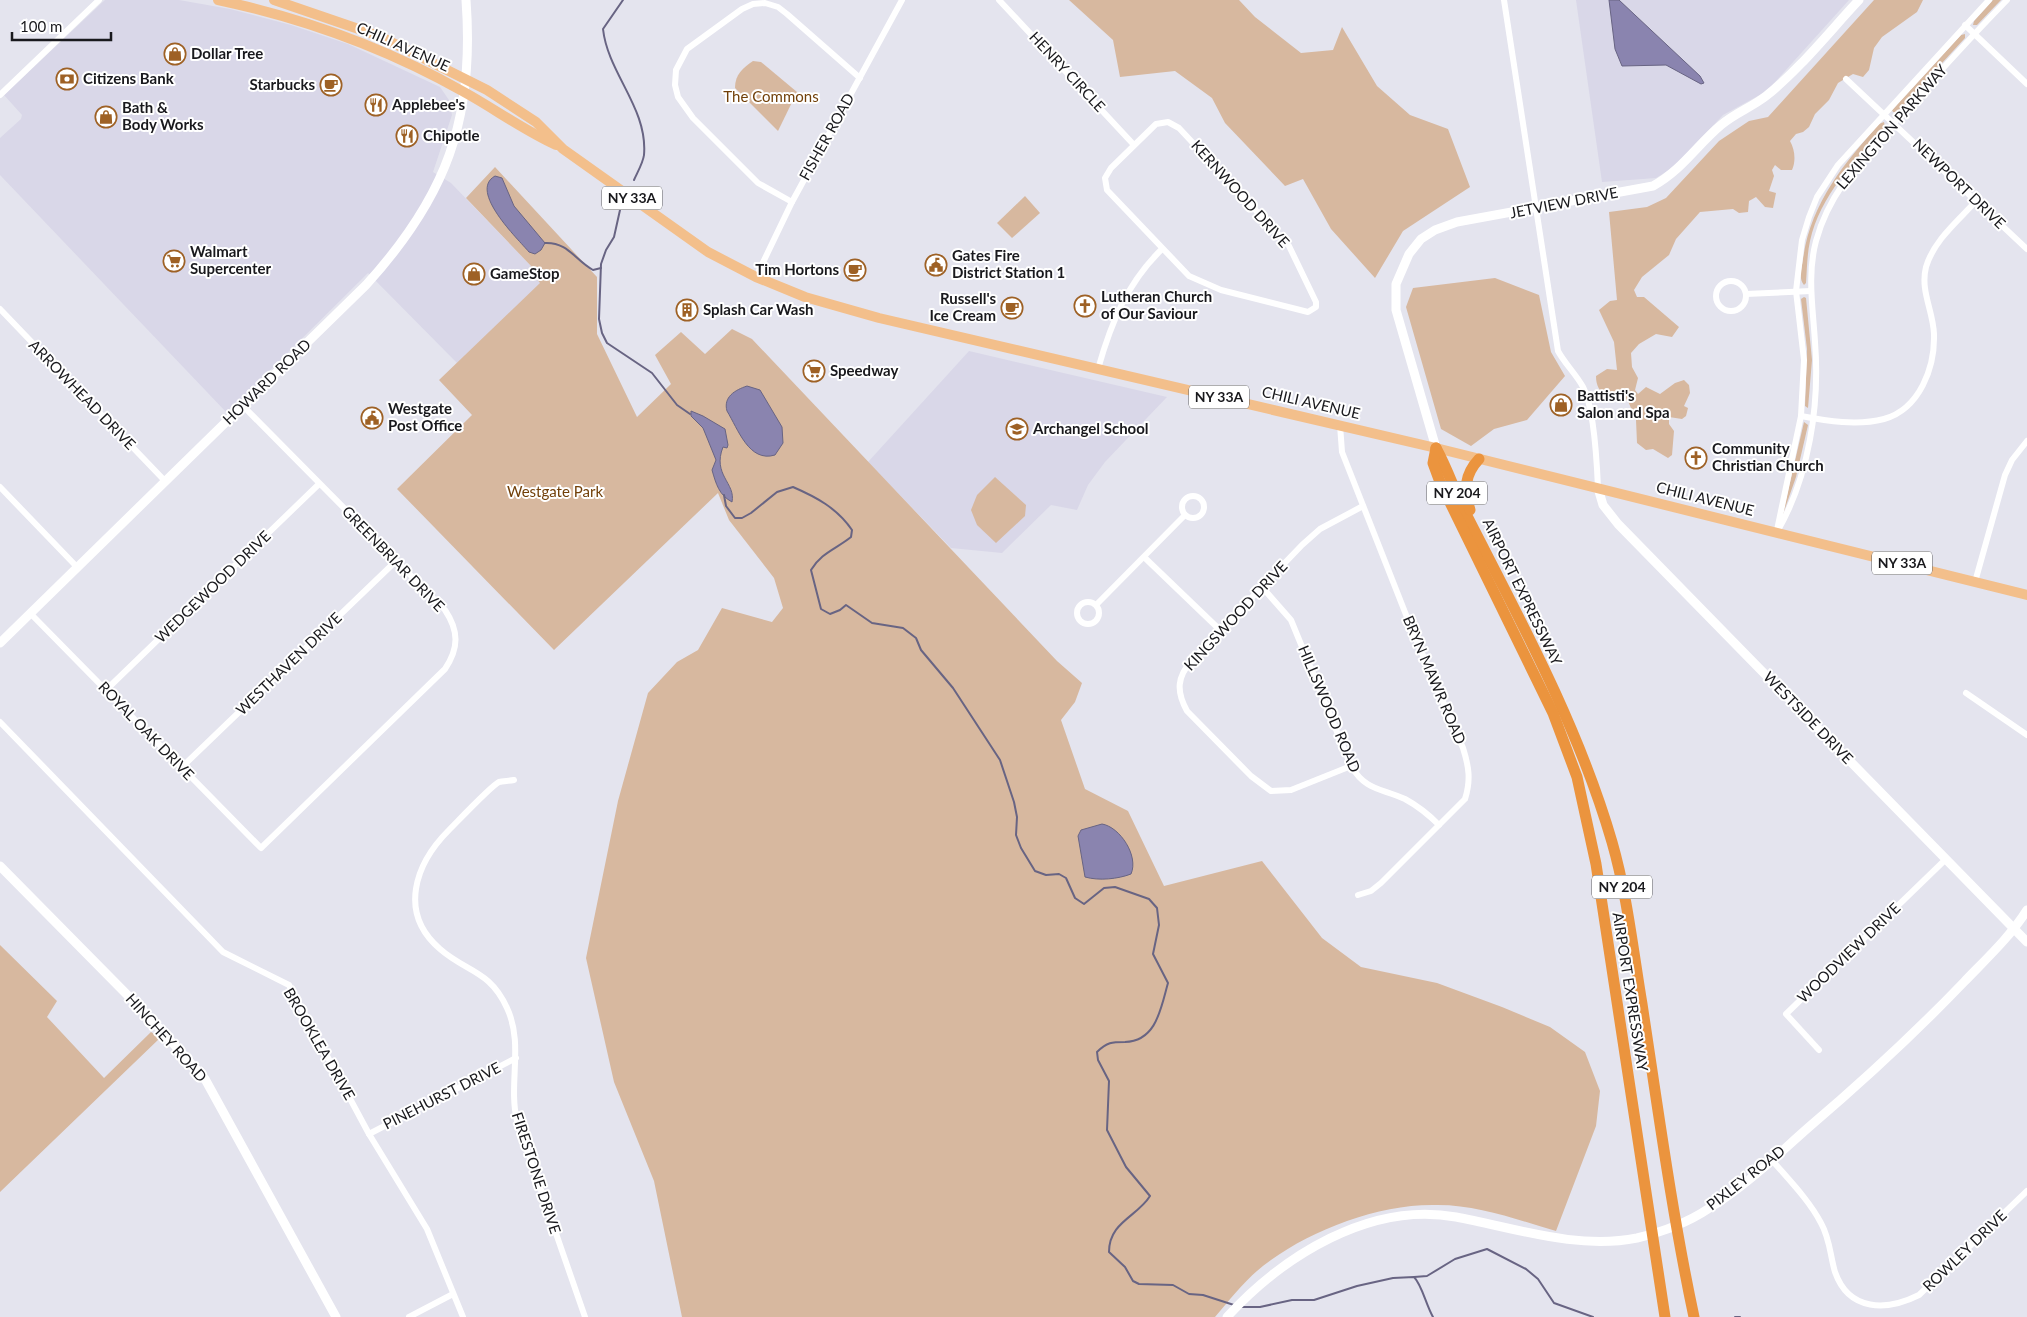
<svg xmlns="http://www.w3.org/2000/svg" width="2027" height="1317" viewBox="0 0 2027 1317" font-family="Lato,sans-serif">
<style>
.built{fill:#d9d7e8}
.green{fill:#d7b89f}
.water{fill:#8a84af;stroke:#686483}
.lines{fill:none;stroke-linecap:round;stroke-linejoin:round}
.stream{stroke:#686483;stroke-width:2}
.street{stroke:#fff;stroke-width:6}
.secondary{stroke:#fff;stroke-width:9}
.primary{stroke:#f3bf8b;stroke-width:10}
.highway{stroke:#eb943e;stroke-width:11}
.labels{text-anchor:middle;stroke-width:4;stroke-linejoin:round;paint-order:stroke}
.shield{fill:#fff;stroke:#5e5e61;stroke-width:1}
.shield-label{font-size:14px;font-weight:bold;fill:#19191d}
.street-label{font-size:15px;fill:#19191d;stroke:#fff}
.poi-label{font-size:15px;font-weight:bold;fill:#19191d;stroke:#fff;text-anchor:start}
.park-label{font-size:15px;fill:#713f08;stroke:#fff}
</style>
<rect width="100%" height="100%" fill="#e4e4ee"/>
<g class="built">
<path d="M105 0H179L230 9 291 25 348 44 440 87 449 100 452 115 433 172 451 183 531 266 529 269 541 283 457 363 368 273 227 413 0 175V138L21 119 22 115 4 95Z"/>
<path d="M1576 0H1849L1767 91 1723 115 1674 167 1656 178 1602 182Z"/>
<path d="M969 351 1167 397 1105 462 1088 485 1077 510 1051 505 1002 553 951 548 868 462Z"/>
</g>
<g class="green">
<path d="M1069 0H1239L1255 17 1301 53 1333 50 1342 27 1377 86 1410 115 1448 129 1470 187 1403 231 1375 278 1331 229 1303 179 1285 186 1225 123 1212 98 1175 71 1120 77 1113 40Z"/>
<path d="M1874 0H1923L1917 12 1882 37 1874 48 1869 70 1863 77 1853 74 1838 83 1829 100 1815 114 1809 127 1803 132 1796 134 1790 141C1795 150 1796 161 1792 170H1781L1775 165 1772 170 1774 176 1769 191 1776 193 1773 208 1765 207 1756 197 1749 201 1748 212 1739 213 1733 209 1700 212 1676 239 1669 255 1642 277 1634 290 1637 297H1644L1679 327 1672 337 1656 334 1639 344 1631 353 1632 367 1638 378 1635 390 1638 394 1646 387 1660 394 1675 383 1684 380 1689 385 1690 393 1684 406 1688 408 1686 416 1682 419 1669 417V424L1674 431 1672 455 1668 458 1653 449 1646 450 1637 443 1636 420 1628 401C1611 395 1596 397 1596 376L1607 369 1617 370 1614 342 1599 310 1610 301 1617 300 1609 212 1647 207 1666 198 1719 141 1749 121 1768 117Z"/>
<path d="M1993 0H2001L1977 25H1973L1974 21Z"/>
<path d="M1965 34V38L1897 112H1893L1892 110 1961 35Z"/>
<path d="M753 61 761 62 797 92 778 131 735 88C735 74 743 68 753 61Z"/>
<path d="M1884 122 1885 127C1855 160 1820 196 1810 241 1807 255 1807 269 1806 283L1804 285C1798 278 1802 267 1803 259 1811 203 1843 165 1879 124Z"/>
<path d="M495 167 597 277V334L637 417 671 384 655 355 681 332 705 354 732 329 752 339 1057 661 1082 683 1075 702 1061 720 1085 789 1128 811 1164 886 1262 861 1322 938 1361 967 1437 983 1502 1007 1550 1027 1585 1052 1600 1091 1596 1126 1556 1231C1518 1220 1478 1205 1438 1205 1383 1203 1315 1228 1271 1260 1249 1275 1232 1297 1215 1317H682L654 1181 614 1082 586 958 618 801 648 693 677 662 698 650 722 608 772 622 783 608 774 578 729 520 718 493 554 650 397 489 472 415 439 380 540 283 529 269 531 266 466 198Z"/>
<path d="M1025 196 1040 213 1012 238 997 223Z"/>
<path d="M1495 278 1539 295 1551 352 1565 376 1527 420 1494 429 1471 446 1441 429 1406 307 1413 288Z"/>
<path d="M1804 297 1806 298 1812 360 1808 408 1805 406 1807 349 1801 299Z"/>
<path d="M1804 422 1808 425 1796 477 1782 517Z"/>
<path d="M995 477 1026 505 1025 516 996 543 977 525 971 510 977 495Z"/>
<path d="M0 945 57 1001 47 1017 104 1078 151 1032 160 1038 0 1192Z"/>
</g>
<g class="water">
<path d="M1609 0H1619L1700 76 1704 83 1701 84 1666 65 1622 66 1615 49Z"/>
<path d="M495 176 502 178 514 206 545 243 541 250 535 254 529 252C518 239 468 191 495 176Z"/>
<path d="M747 386 760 390 782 427 783 443 775 455C749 463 738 429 727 411 723 397 735 390 747 386Z"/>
<path d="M691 411 703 416 725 429 728 445 727 448 723 447C712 475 736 483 732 502 719 495 716 484 712 470L716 460 703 428 691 416Z"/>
<path d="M1102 824C1120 827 1139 856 1131 874 1118 879 1099 881 1085 877L1078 836 1081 830Z"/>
</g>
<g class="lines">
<g class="stream">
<path d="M623 0 603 29C608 74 648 108 644 155 643 163 637 173 634 180"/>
<path d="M620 210 614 237 606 250 601 264 599 319 602 333 607 343 652 373 677 405 690 414"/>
<path d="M545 243C568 242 575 260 593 270L601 268"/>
<path d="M724 495 726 506 735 518H742L751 513 777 492 793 487C816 497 837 508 852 530L851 537C836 549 821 553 811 570L821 609 830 614 840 610 846 605 872 623 903 628 916 638 921 650 953 688 1000 760 1014 802 1017 817 1016 835 1021 848 1035 871 1046 875 1059 874 1066 878 1075 898 1084 904 1104 888 1115 887 1149 899 1157 908 1159 925 1153 954 1168 983C1161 1007 1157 1041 1125 1042 1112 1042 1107 1042 1097 1052L1098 1060 1109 1081 1107 1130 1126 1167 1150 1196C1137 1217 1109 1222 1109 1252L1125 1267 1133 1281 1139 1284 1173 1285 1189 1294 1203 1295 1234 1305"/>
<path d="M1414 1277 1427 1276 1455 1259 1487 1249 1526 1269 1538 1279 1554 1303 1593 1317"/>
<path d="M1241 1307H1260L1292 1300H1314L1357 1286 1393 1278 1414 1277C1422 1285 1426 1305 1433 1317"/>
<path d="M1735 1317H1740"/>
</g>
<g class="street">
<path d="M999 0 1134 145"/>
<path d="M1504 0 1558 351C1565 364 1576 374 1583 387 1594 407 1597 464 1598 488"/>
<path d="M1965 25 2027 84"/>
<path d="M1846 79 2027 249"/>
<path d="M0 95 99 0"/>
<path d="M1168 122 1179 128 1289 246 1316 302V307L1308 312 1221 290 1189 276 1107 190 1105 178 1111 168 1156 124Z"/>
<path d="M792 202 758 183 693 118 678 97 675 85 676 70 687 49 742 9 753 4 765 3 778 7 787 14 860 78"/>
<path d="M756 277 792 202 902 0"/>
<circle cx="1731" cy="296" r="15"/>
<path d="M1746 294 1811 291"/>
<path d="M0 309 165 481"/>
<path d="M1098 369C1111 323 1127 283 1162 249"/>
<path d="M1801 416C1827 421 1857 426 1884 419 1920 409 1935 367 1934 334 1933 310 1920 291 1926 267 1934 240 1958 221 1976 201"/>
<path d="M1340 425 1342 452 1412 630 1463 748C1469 767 1471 780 1465 799L1381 883 1371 891 1358 895"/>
<path d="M0 487 77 567"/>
<circle cx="1193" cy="507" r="11"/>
<path d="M1777 530 1801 416 1804 360 1796 291 1802 240 1809 217 1817 197 1838 165 1989 0"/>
<path d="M1777 532C1809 477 1820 405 1815 342 1813 308 1807 275 1816 241 1829 192 1862 159 1894 123 1931 81 1968 40 2007 0"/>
<path d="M1144 557 1220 630"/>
<path d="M1975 582 2005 475 2012 460 2027 441"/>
<path d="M1262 587 1291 620 1351 766C1366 791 1381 788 1405 799 1418 806 1429 815 1439 825"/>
<circle cx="1088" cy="613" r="11"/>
<path d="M1096 605 1185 515"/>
<path d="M30 613 261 848 445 669C459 648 459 631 445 610L243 406"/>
<path d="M106 690 319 484"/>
<path d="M1966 693 2027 735"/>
<path d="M0 722 223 952 289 985 369 1134 427 1229 463 1317"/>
<path d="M1351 766 1291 790 1271 791 1251 776 1187 711C1176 691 1177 677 1192 660L1302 545 1320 529 1363 506"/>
<path d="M182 767 396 561"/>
<path d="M514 780C509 781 503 781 499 782 491 786 458 821 449 830 415 864 398 913 440 949 466 972 490 970 507 1008 524 1044 508 1084 517 1121L585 1317"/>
<path d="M1819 1050 1786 1014 1946 859"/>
<path d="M369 1134 516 1058"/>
<path d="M1771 1159C1789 1180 1809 1200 1821 1223 1830 1239 1830 1255 1835 1272 1849 1312 1887 1311 1919 1295L2027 1191"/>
<path d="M409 1317 453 1294"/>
</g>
<g class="secondary">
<path d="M1436 448 1396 310V284L1409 254 1421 239 1435 230 1457 222 1653 186C1682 170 1697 145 1721 125 1735 113 1752 107 1766 96 1800 69 1829 32 1859 0"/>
<path d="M1598 488 1603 505 1618 524 2027 942"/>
<path d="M0 643 366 285C446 197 475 120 466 0"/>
<path d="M0 866 152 1020 205 1079 336 1317"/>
<path d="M1227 1317C1283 1256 1370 1201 1456 1217 1515 1228 1577 1250 1637 1238 1662 1232 1687 1223 1708 1209 1745 1187 1777 1155 1809 1127 1863 1081 1915 1033 1964 982 1986 959 2010 937 2027 910"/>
</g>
<g class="primary">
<path d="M218 0C303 18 388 49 464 92 495 109 523 130 556 145"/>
<path d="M274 0 379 36 487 90 536 122 563 149 708 252 756 277 805 297 879 318 1436 448 2027 595"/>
</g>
<g class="highway">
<path d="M1436 448C1447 468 1454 489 1464 510 1519 618 1578 725 1612 842 1627 894 1633 950 1642 1004 1658 1109 1672 1214 1694 1317"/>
<path d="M1436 448 1433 463 1440 482 1553 713 1577 777 1596 864 1665 1317"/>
<path d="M1470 510C1464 490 1464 475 1479 459"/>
</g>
</g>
<defs>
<g id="shop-ring" transform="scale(1.125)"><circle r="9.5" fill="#fff" stroke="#9e6125" stroke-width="1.5"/><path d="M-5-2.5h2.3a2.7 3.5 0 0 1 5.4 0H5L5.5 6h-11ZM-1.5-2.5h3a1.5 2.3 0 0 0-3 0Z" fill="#9e6125"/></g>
<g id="bank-ring" transform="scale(1.125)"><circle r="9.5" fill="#fff" stroke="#9e6125" stroke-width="1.5"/><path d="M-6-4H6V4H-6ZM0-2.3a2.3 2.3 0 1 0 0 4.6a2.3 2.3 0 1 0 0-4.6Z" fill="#9e6125"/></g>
<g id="cafe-ring" transform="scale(1.125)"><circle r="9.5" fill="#fff" stroke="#9e6125" stroke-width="1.5"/><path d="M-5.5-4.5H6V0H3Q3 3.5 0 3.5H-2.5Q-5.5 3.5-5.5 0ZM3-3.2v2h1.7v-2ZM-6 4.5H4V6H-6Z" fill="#9e6125"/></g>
<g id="restaurant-ring" transform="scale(1.125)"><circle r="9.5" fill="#fff" stroke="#9e6125" stroke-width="1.5"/><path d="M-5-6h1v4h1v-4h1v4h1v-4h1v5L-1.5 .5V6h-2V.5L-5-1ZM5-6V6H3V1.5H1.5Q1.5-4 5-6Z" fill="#9e6125"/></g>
<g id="supermarket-ring" transform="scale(1.125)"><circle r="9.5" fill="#fff" stroke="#9e6125" stroke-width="1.5"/><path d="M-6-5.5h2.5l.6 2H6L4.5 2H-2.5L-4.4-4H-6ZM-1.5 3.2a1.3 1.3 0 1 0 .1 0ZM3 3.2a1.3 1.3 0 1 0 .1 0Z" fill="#9e6125"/></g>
<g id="civic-ring" transform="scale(1.125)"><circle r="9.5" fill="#fff" stroke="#9e6125" stroke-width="1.5"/><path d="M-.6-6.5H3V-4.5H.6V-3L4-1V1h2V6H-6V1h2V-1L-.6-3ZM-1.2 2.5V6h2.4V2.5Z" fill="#9e6125"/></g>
<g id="church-ring" transform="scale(1.125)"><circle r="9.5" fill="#fff" stroke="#9e6125" stroke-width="1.5"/><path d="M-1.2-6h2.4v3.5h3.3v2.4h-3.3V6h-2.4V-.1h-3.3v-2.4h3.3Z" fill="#9e6125"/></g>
<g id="building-ring" transform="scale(1.125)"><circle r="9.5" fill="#fff" stroke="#9e6125" stroke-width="1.5"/><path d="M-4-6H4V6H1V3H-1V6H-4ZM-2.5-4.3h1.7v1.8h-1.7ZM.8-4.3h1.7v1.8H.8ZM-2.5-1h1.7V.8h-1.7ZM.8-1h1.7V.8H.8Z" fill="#9e6125"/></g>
<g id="school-ring" transform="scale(1.125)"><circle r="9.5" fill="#fff" stroke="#9e6125" stroke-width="1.5"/><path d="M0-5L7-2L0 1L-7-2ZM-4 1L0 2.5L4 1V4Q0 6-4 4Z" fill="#9e6125"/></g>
</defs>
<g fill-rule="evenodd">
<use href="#shop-ring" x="175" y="54"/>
<use href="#bank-ring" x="67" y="79"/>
<use href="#cafe-ring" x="331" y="85"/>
<use href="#restaurant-ring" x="376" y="105"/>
<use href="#shop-ring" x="106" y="117"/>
<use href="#restaurant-ring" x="407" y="136"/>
<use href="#supermarket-ring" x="174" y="261"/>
<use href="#civic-ring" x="936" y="265"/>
<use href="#cafe-ring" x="855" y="270"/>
<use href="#shop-ring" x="474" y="274"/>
<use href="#church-ring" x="1085" y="306"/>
<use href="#cafe-ring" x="1012" y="308"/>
<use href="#building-ring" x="687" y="310"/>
<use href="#supermarket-ring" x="814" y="371"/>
<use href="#shop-ring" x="1561" y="405"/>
<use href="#civic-ring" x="372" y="418"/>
<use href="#school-ring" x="1017" y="429"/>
<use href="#church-ring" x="1696" y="458"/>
</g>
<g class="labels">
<g class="shield">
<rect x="602" y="186.5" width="60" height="23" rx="4"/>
<rect x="1189" y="385.5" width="60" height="23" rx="4"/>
<rect x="1427" y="481.5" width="60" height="23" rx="4"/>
<rect x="1872" y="551.5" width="60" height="23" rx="4"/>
<rect x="1592" y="875.5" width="60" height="23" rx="4"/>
</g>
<g class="shield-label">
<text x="632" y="203">NY 33A</text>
<text x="1219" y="402">NY 33A</text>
<text x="1457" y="498">NY 204</text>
<text x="1902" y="568">NY 33A</text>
<text x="1622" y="892">NY 204</text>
</g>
<g class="street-label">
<text transform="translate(403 47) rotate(24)" y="5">CHILI AVENUE</text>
<text transform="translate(1067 72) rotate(47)" y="5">HENRY CIRCLE</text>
<text transform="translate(1892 127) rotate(-49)" y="5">LEXINGTON PARKWAY</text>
<text transform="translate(827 137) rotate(-61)" y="5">FISHER ROAD</text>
<text transform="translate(1959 184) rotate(44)" y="5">NEWPORT DRIVE</text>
<text transform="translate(1240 194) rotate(48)" y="5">KERNWOOD DRIVE</text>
<text transform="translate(1564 203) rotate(-11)" y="5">JETVIEW DRIVE</text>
<text transform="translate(267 382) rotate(-44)" y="5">HOWARD ROAD</text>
<text transform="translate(82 395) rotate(46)" y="5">ARROWHEAD DRIVE</text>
<text transform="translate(1311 403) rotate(13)" y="5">CHILI AVENUE</text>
<text transform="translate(1705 499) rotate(14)" y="5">CHILI AVENUE</text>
<text transform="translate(393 559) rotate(46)" y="5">GREENBRIAR DRIVE</text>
<text transform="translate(213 587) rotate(-44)" y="5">WEDGEWOOD DRIVE</text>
<text transform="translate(1522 592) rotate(64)" y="5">AIRPORT EXPRESSWAY</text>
<text transform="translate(1236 616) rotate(-47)" y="5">KINGSWOOD DRIVE</text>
<text transform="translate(289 664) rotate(-44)" y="5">WESTHAVEN DRIVE</text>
<text transform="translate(1434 680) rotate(67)" y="5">BRYN MAWR ROAD</text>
<text transform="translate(1329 709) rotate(67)" y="5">HILLSWOOD ROAD</text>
<text transform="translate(1808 718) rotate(46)" y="5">WESTSIDE DRIVE</text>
<text transform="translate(146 731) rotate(46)" y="5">ROYAL OAK DRIVE</text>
<text transform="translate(1849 953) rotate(-44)" y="5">WOODVIEW DRIVE</text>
<text transform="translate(1630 992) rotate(81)" y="5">AIRPORT EXPRESSWAY</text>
<text transform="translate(166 1038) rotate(48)" y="5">HINCHEY ROAD</text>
<text transform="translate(319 1044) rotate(60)" y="5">BROOKLEA DRIVE</text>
<text transform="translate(442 1096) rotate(-27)" y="5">PINEHURST DRIVE</text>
<text transform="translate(536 1173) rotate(72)" y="5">FIRESTONE DRIVE</text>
<text transform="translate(1746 1178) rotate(-38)" y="5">PIXLEY ROAD</text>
<text transform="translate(1965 1251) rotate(-44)" y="5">ROWLEY DRIVE</text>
</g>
<g class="poi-label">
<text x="191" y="59">Dollar Tree</text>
<text x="83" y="84">Citizens Bank</text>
<text x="315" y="90" text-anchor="end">Starbucks</text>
<text x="392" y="110">Applebee's</text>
<text x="122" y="113">Bath &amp;<tspan x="122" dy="17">Body Works</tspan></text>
<text x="423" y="141">Chipotle</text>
<text x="190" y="257">Walmart<tspan x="190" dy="17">Supercenter</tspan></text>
<text x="952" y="261">Gates Fire<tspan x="952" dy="17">District Station 1</tspan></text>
<text x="839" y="275" text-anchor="end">Tim Hortons</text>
<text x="490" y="279">GameStop</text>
<text x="1101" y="302">Lutheran Church<tspan x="1101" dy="17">of Our Saviour</tspan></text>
<text x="996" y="304" text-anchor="end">Russell's<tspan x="996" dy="17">Ice Cream</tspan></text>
<text x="703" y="315">Splash Car Wash</text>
<text x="830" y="376">Speedway</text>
<text x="1577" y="401">Battisti's<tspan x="1577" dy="17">Salon and Spa</tspan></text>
<text x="388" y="414">Westgate<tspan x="388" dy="17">Post Office</tspan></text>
<text x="1033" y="434">Archangel School</text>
<text x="1712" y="454">Community<tspan x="1712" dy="17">Christian Church</tspan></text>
</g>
<g class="park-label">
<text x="771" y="102">The Commons</text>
<text x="555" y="497">Westgate Park</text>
</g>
</g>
<path d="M12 32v8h99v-8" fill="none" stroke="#19191d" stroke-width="2.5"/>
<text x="20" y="32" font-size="15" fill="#19191d" stroke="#ffffff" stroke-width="4" paint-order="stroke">100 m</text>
</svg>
